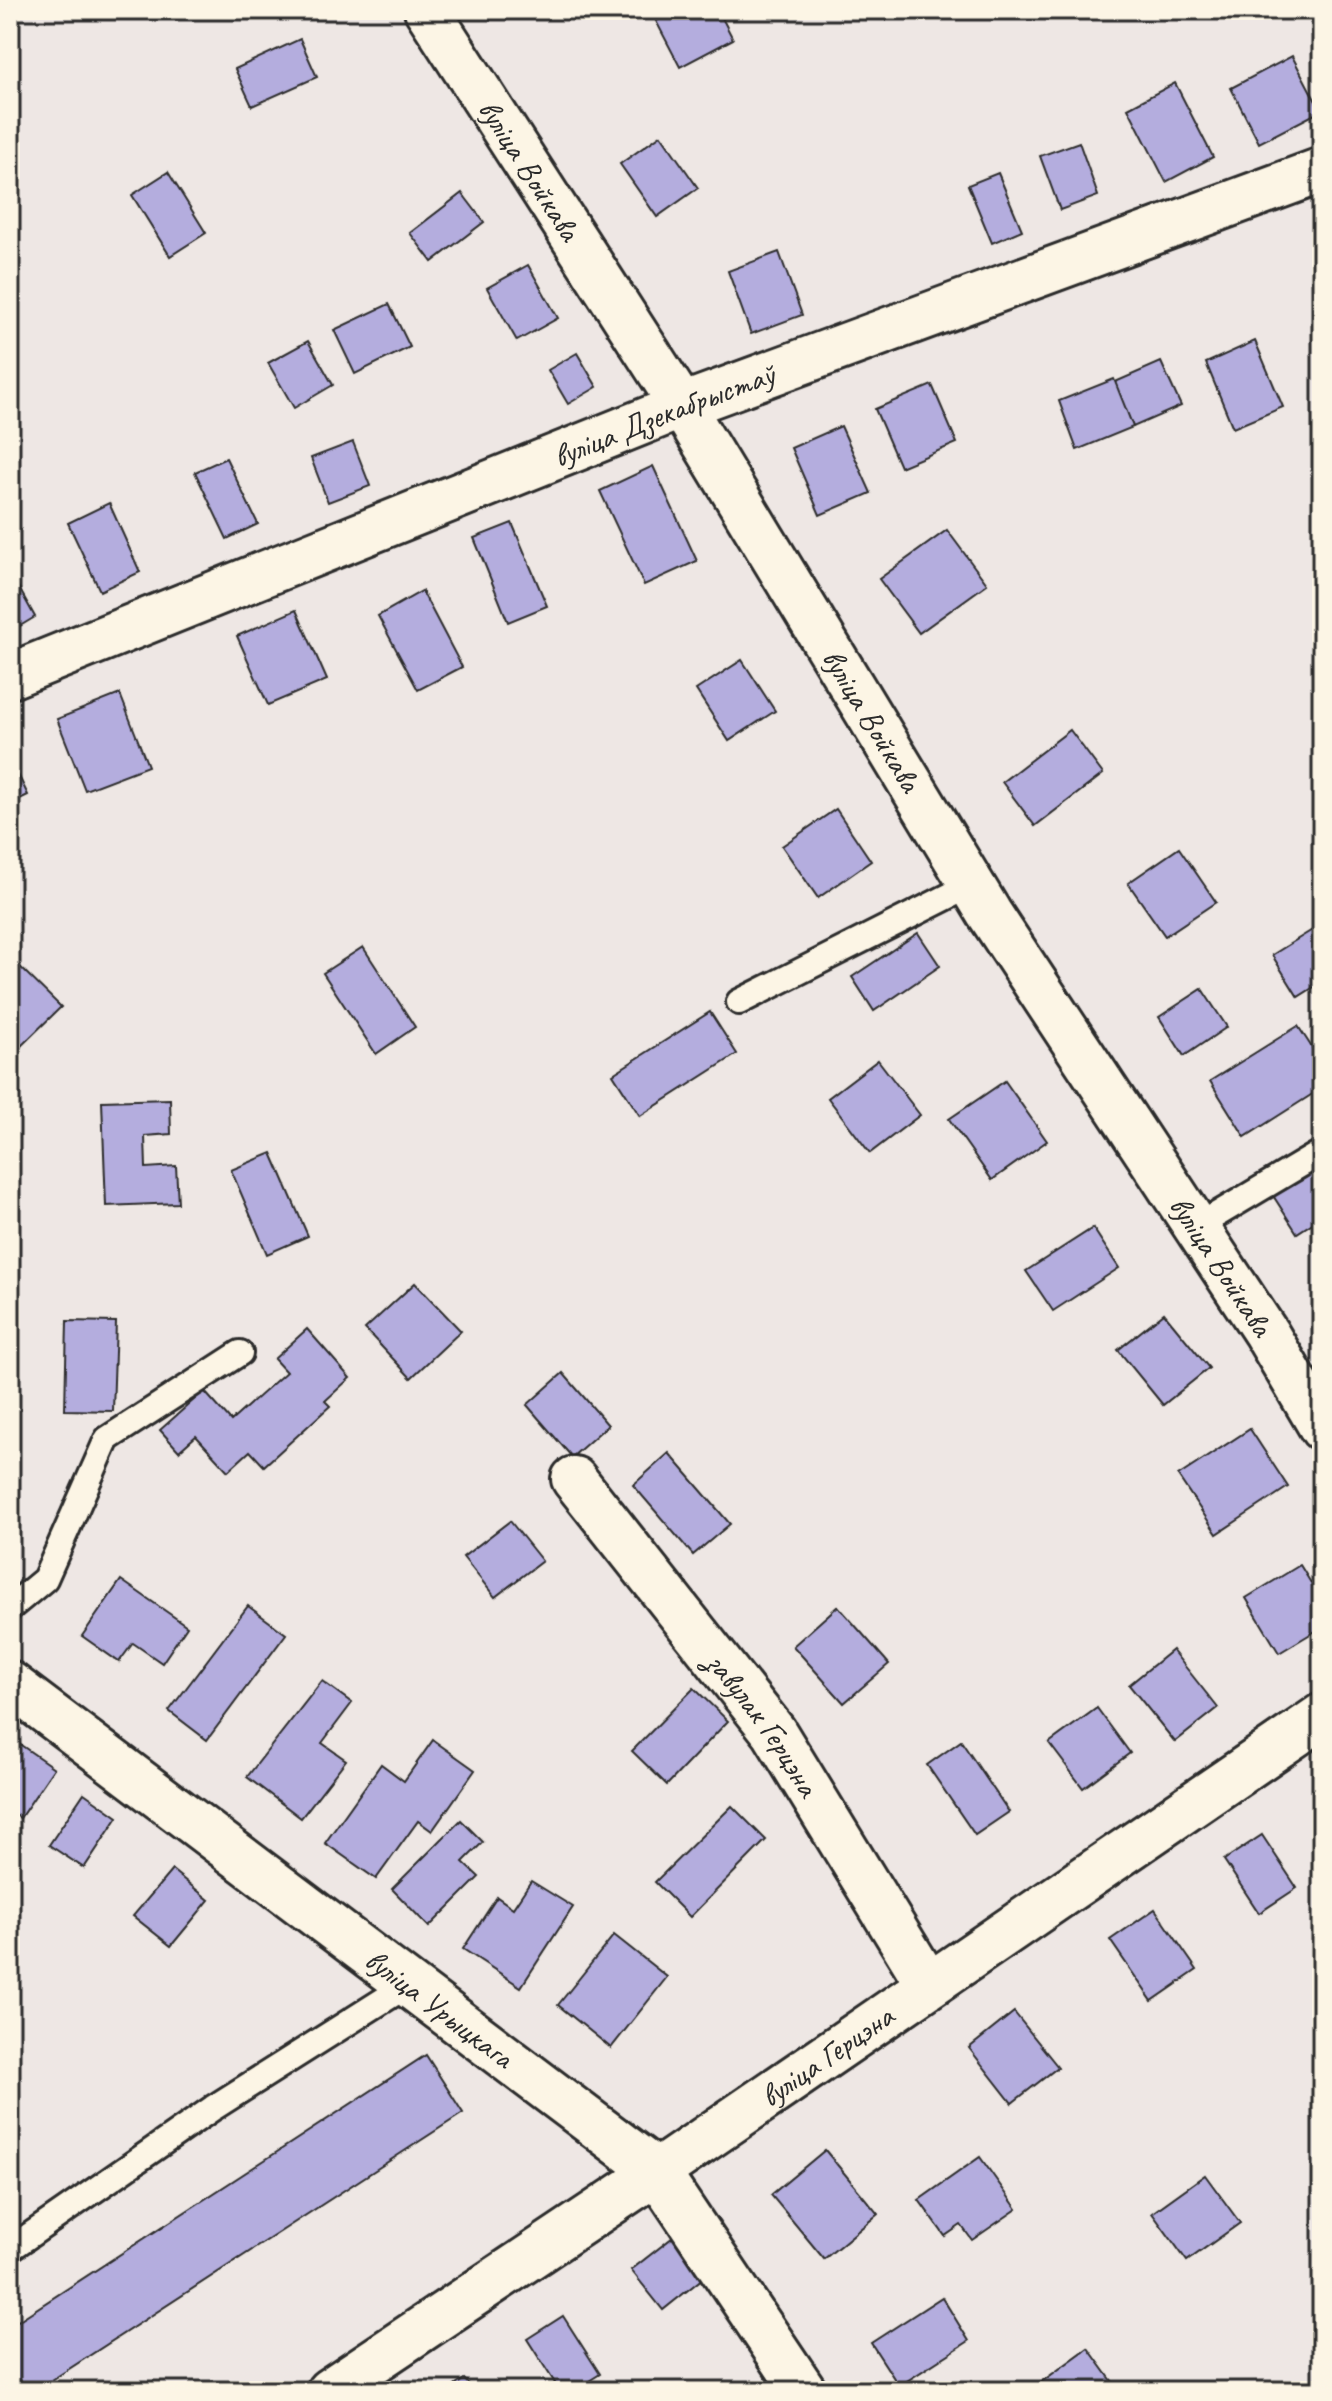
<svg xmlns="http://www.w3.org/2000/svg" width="1332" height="2401" viewBox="0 0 1332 2401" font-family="Caveat,sans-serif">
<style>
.building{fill:#b4adde;stroke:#2b2b2b;stroke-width:2}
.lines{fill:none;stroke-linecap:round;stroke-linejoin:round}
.service-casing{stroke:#2b2b2b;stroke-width:30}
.minor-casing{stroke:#2b2b2b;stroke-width:50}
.service{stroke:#fcf5e5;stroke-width:24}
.minor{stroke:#fcf5e5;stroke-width:44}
.labels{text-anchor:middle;stroke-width:8;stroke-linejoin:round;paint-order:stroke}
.street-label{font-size:32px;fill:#2b2b2b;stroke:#fcf5e5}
</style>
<rect width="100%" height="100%" fill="#eee7e4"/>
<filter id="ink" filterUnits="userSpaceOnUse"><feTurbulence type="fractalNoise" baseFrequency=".0125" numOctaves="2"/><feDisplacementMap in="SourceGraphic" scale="16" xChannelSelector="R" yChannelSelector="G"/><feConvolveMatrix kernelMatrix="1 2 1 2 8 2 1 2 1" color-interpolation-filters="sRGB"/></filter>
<g filter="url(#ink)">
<g class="building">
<path d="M677 10H718L733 39 680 67 656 21Z"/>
<path d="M300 39 317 77 252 106 235 69Z"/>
<path d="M1292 56 1321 111 1259 143 1231 88Z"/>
<path d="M1175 83 1213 157 1166 182 1128 108Z"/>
<path d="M661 135 698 188 657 217 620 164Z"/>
<path d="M1079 142 1098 196 1060 210 1040 156Z"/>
<path d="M168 172 206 233 170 256 132 195Z"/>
<path d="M998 173 1022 230 992 243 968 185Z"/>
<path d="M462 193 484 222 432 262 410 233Z"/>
<path d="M779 252 802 315 751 334 728 271Z"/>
<path d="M528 265 558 318 517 341 487 288Z"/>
<path d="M389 304 410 347 355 374 334 330Z"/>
<path d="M308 341 333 385 294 408 268 363Z"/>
<path d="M1255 341 1283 407 1233 428 1206 363Z"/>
<path d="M577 353 597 387 568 404 548 370Z"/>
<path d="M1161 362 1181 406 1133 427 1113 383Z"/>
<path d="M1114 379 1133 427 1077 450 1059 401Z"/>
<path d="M932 385 957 443 900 467 875 409Z"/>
<path d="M841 426 871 493 820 515 791 448Z"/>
<path d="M353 442 370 486 328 502 311 458Z"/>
<path d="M226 458 258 524 227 539 195 472Z"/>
<path d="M653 466 697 561 644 585 600 491Z"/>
<path d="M109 503 140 572 100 591 68 523Z"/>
<path d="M512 523 547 606 508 622 474 538Z"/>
<path d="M947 530 987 584 919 633 879 579Z"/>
<path d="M10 572 35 617 10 632Z"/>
<path d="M422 591 462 667 418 690 378 616Z"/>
<path d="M296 610 327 680 268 705 237 636Z"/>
<path d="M742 660 775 711 729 741 696 690Z"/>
<path d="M120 694 148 766 85 790 57 719Z"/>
<path d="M1070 730 1103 774 1035 826 1002 782Z"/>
<path d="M10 758 28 795 10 804Z"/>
<path d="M836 809 871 861 818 898 782 846Z"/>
<path d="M1179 848 1216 902 1165 936 1128 883Z"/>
<path d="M1322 924V982L1298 997 1272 955Z"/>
<path d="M918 933 940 966 874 1011 852 977Z"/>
<path d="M363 947 415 1027 376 1054 323 973Z"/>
<path d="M10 957 61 1007 20 1047 10 1037Z"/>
<path d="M1202 989 1227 1027 1184 1056 1159 1017Z"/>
<path d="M710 1012 737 1054 640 1116 613 1074Z"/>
<path d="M1298 1026 1322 1063V1088L1245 1137 1210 1081Z"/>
<path d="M878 1060 920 1115 870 1153 828 1098Z"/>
<path d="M1005 1081 1047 1141 992 1180 949 1119Z"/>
<path d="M170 1099 171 1134 145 1136 146 1168 176 1166 178 1203 106 1206 102 1101Z"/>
<path d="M272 1153 308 1236 267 1254 231 1170Z"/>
<path d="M1322 1162V1217L1297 1233 1272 1194Z"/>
<path d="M1093 1228 1119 1268 1053 1311 1026 1271Z"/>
<path d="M415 1283 461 1331 411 1378 365 1329Z"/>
<path d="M1164 1313 1209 1368 1163 1405 1118 1350Z"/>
<path d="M67 1321 116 1322 113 1411 65 1410Z"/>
<path d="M307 1329 350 1378 325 1401 330 1406 264 1466 250 1451 228 1471 196 1436 179 1451 160 1430 204 1391 231 1421 286 1372 274 1359Z"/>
<path d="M563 1373 608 1425 572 1457 527 1405Z"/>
<path d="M1250 1429 1288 1487 1217 1534 1178 1476Z"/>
<path d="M669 1453 730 1524 693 1555 633 1485Z"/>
<path d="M510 1521 542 1561 495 1597 463 1557Z"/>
<path d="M1300 1565 1322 1601V1627L1279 1653 1246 1598Z"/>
<path d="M121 1580 187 1626 162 1663 133 1643 119 1662 82 1636Z"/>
<path d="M248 1606 286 1634 207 1740 169 1711Z"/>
<path d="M838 1606 889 1664 844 1703 793 1646Z"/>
<path d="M1172 1650 1218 1708 1175 1742 1129 1685Z"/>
<path d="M322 1681 352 1703 322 1743 346 1760 301 1818 247 1777Z"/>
<path d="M694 1688 728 1721 667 1785 632 1751Z"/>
<path d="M1097 1708 1130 1753 1083 1788 1049 1743Z"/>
<path d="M433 1740 475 1770 432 1831 418 1821 376 1879 325 1843 381 1764 404 1781Z"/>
<path d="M15 1741 54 1768 20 1818 10 1811V1748Z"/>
<path d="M961 1741 1009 1812 975 1835 927 1765Z"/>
<path d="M84 1793 118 1817 84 1868 49 1845Z"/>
<path d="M732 1806 766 1840 690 1917 655 1882Z"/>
<path d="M461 1820 483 1842 463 1862 479 1877 429 1927 392 1889Z"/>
<path d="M1262 1835 1297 1888 1259 1913 1224 1860Z"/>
<path d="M172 1870 209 1900 171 1946 133 1916Z"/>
<path d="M531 1881 573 1907 521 1987 463 1949 497 1897 513 1908Z"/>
<path d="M1155 1909 1197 1970 1152 2001 1110 1940Z"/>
<path d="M614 1935 667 1977 611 2048 558 2005Z"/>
<path d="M1014 2012 1058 2067 1012 2103 969 2048Z"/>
<path d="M426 2055 463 2113 35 2391H10V2326Z"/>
<path d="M825 2150 878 2214 824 2259 771 2195Z"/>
<path d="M980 2157 1017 2209 972 2240 961 2225 945 2236 919 2200Z"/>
<path d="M1205 2175 1240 2223 1187 2261 1152 2213Z"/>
<path d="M677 2234 708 2274 663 2310 631 2270Z"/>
<path d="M942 2297 969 2341 899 2386 871 2343Z"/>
<path d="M563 2316 600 2374 573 2391H560L527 2339Z"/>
<path d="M1088 2348 1115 2385 1107 2391H1029Z"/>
<path d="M464 2379 475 2391H448Z"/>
</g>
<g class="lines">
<g class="service-casing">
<g id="service">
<path d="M739 1002 971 885"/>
<path d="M1196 1227 1322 1152"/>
<path d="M10 1608 45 1579 107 1439 240 1353"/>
<path d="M10 2249 213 2108 409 1984"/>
</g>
</g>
<g class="minor-casing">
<g id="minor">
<path id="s1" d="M427 10 682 406 989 913 1266 1333 1322 1428"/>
<path id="s2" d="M10 676 682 406 1322 170"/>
<path id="s3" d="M574 1479 774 1732 928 1984"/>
<path id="s4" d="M10 1684 657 2172 804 2391"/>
<path id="s5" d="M329 2391 657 2172 1322 1716"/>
</g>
</g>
<use href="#service" class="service"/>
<use href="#minor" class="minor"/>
</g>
</g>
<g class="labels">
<g class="street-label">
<text dy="11" stroke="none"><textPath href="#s1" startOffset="190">вуліца Войкава</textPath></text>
<text dy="11" stroke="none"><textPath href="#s2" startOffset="704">вуліца Дзекабрыстаў</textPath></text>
<text dy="11" stroke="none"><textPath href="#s1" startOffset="838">вуліца Войкава</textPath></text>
<text dy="11" stroke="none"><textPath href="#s1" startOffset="1486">вуліца Войкава</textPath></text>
<text dy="11" stroke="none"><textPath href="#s3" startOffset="310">завулак Герцэна</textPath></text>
<text dy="11" stroke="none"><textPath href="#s4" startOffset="538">вуліца Урыцкага</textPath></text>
<text dy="11" stroke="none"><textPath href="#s5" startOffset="600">вуліца Герцэна</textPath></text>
</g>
</g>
<rect width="1332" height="2401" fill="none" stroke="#fcf5e5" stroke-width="40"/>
<rect x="20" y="20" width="1292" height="2361" fill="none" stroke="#2b2b2b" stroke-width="3" filter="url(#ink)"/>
</svg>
